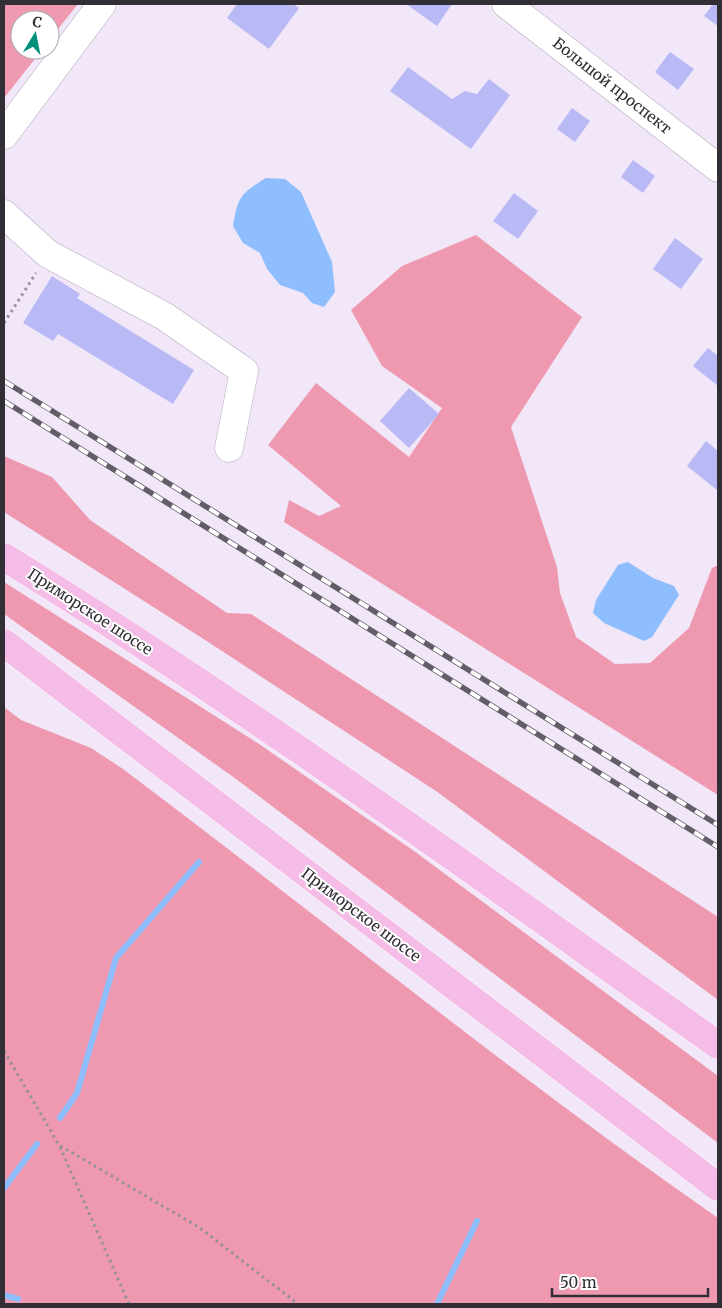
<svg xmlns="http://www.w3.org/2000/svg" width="722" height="1308" viewBox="0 0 722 1308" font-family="Merriweather,serif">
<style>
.forest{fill:#ee99af}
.water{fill:#8fbefe}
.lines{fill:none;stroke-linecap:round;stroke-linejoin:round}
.stream{stroke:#8fbefe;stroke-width:6}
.building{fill:#b9baf5}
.minor-casing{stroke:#b3aabb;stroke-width:29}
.major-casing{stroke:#fff;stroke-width:29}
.path{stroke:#968f9c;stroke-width:3;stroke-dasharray:2.5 4;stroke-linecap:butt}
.minor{stroke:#fff;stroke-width:28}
.major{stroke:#f4bce6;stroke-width:28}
.rail-casing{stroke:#635d67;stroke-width:5.5}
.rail{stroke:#fff;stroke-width:4;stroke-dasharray:11;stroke-linecap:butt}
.labels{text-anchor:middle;stroke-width:4;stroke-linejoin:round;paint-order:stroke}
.street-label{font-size:15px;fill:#322e35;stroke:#fff}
</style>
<rect width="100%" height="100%" fill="#f1e7f9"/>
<g class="forest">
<path d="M4 4H78L50 39V20H20V50H42L4 98Z"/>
<path d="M476 235 582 317 511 427 557 567 560 593 576 637 615 664 650 663 689 628 712 568 718 565V795L284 522 289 500 319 516 341 506 268 445 316 383 409 457 442 408 382 366 351 310 402 266Z"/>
<path d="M4 456 52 477 90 520 227 613 251 614 718 917V1000L436 791 202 638 4 512Z"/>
<path d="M4 582 259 744 414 851 718 1076V1143L236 779 4 614Z"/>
<path d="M4 707 21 720 91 748 123 769C321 918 514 1076 718 1218V1304H4Z"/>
</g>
<g class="water">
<path d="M266 178 285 179 301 192 332 262 335 292 324 307 312 303 303 293 280 285 267 269 260 253 243 243 233 226C238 197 240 194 266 178Z"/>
<path d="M628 562 653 578 674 586 679 595 652 637 644 641 604 623 593 613 596 600 618 565Z"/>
</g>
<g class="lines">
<g class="stream">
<path d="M60 1118 77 1093 116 958 199 862"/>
<path d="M4 1188 37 1144"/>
<path d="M4 1295 18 1299"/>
<path d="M437 1304 477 1221"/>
</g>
</g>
<g class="building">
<path d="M237 4H293L299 8 269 49 227 18Z"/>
<path d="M406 4H452L437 26Z"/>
<path d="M713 4H718V26L704 16Z"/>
<path d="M670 52 694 69 678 90 655 72Z"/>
<path d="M408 67 452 99 465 91 477 94 489 79 510 95 471 149 390 91Z"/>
<path d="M572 108 590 121 575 142 557 129Z"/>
<path d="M633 160 655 176 643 193 621 177Z"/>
<path d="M514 193 538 211 518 239 493 221Z"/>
<path d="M675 238 703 259 681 289 653 269Z"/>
<path d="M52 276 80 294 77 298 194 370 173 404 58 334 53 341 23 323Z"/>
<path d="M708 348 718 356V386L693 366Z"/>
<path d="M409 388 439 414 409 448 380 421Z"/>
<path d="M706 441 718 451 717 490 687 466Z"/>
</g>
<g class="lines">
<g class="minor-casing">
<g id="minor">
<path d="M506 4 718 168"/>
<path d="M4 135 102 4"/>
<path d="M4 214 48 254 164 316 244 371 229 448"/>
</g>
</g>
<g class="major-casing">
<g id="major">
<path d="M4 557C250 708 483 879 718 1045"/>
<path d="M4 643 718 1187"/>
</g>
</g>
<g class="path">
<path d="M4 323 36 273"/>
<path d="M4 1051 59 1145 200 1228 298 1304"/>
<path d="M60 1147 129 1304"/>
</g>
<use href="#minor" class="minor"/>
<use href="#major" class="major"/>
<g class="rail-casing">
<g id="rail">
<path d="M4 381 718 825"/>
<path d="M4 401 718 847"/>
</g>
</g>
<use href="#rail" class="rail"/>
</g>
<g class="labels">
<g class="street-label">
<text transform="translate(612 86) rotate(38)" y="5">Большой проспект</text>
<text transform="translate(90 612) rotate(33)" y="5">Приморское шоссе</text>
<text transform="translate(361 915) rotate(37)" y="5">Приморское шоссе</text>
</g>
</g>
<rect width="722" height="1308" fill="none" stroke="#322e35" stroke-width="10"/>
<g transform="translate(35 35) rotate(10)"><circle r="24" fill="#ffffff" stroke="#adabae"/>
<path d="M0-4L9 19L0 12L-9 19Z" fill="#01907a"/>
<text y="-8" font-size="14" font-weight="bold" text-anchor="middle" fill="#322e35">С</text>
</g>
<path d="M552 1288v8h156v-8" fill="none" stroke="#322e35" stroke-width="2.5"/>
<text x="560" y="1288" font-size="15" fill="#322e35" stroke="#ffffff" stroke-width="4" paint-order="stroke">50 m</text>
</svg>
